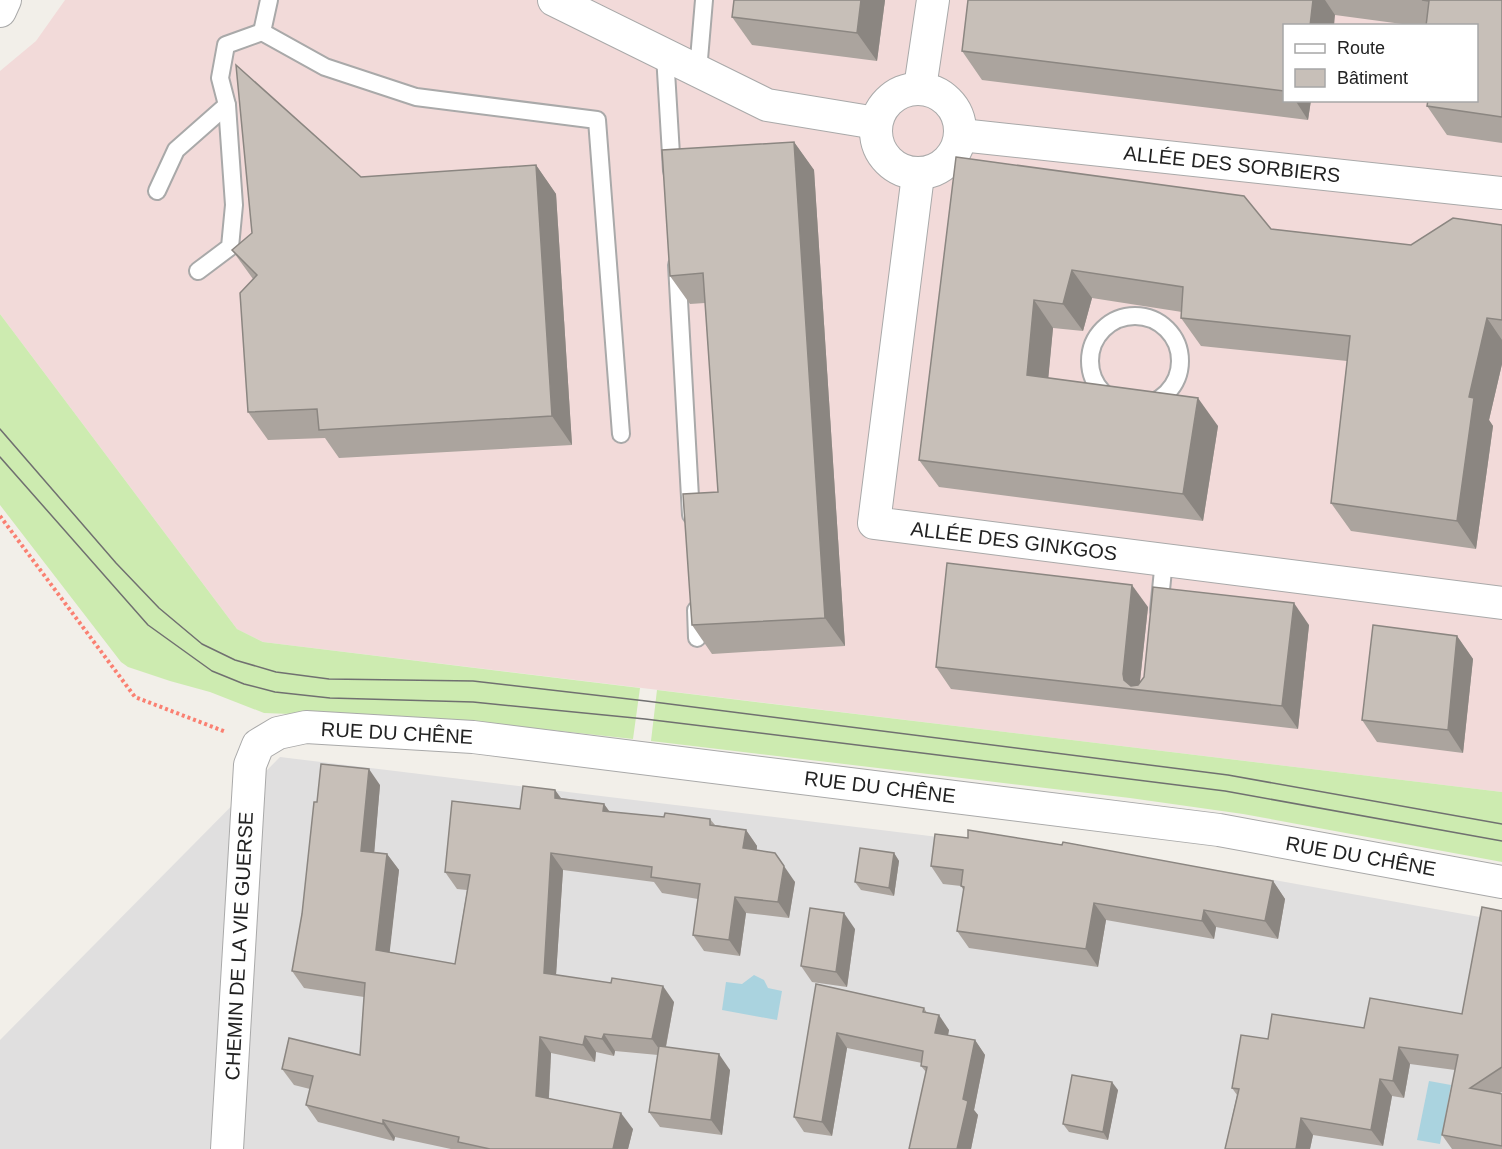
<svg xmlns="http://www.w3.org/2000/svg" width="1502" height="1149" viewBox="0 0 1502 1149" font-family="Arial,sans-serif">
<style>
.residential{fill:#e0dfdf}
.commercial{fill:#f2dad9;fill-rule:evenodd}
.grass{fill:#cdebb0}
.water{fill:#aad3df}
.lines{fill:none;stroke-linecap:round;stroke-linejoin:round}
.service-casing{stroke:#a9a9a9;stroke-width:20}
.minor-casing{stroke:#a9a9a9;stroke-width:34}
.path{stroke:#fa8072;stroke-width:4;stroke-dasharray:3 3;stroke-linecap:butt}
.service{stroke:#fff;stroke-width:16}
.minor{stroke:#fff;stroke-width:32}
.tram{stroke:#707070;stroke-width:1.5}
.wall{fill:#aba49e}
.shaded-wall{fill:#8b8681}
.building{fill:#c7bfb8;stroke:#8b8681;stroke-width:1.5}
.labels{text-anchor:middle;stroke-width:5;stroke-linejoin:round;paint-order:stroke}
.street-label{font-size:20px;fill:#222;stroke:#fff}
</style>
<rect width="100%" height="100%" fill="#f2efe9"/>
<path class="residential" d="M280 757 1235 873 1502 921V1149H0V1040Z"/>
<path class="commercial" d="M65 0H1502V792L263 642 237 629 0 314V71L36 41ZM1284 26H1476V100H1284Z"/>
<g class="grass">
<path d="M0 314 237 629 263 642 640 688 633 739 514 726 425 719 264 713 210 692 170 681 128 667 121 662 0 505Z"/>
<path d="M657 690 1502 792V862L1243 814 1130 798 651 741Z"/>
</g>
<g class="water">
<path d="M754 975 764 980 768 988 782 991 777 1020 722 1010 726 982 742 984Z"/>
<path d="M1429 1081 1451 1085 1440 1144 1417 1140Z"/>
</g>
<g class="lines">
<g class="service-casing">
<g id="service">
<path d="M269 0 262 32 325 67 416 97 597 120 621 434"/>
<path d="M665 55 672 171"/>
<path d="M698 71 704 0"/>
<path d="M157 191 176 150 227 105"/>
<path d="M677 265 691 515"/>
<path d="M198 271 230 247 234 205 227 105 220 78 226 45 262 32"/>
<circle cx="1135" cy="361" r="45"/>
<path d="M696 610 697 638"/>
<path d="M1159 610 1164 560"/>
</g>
</g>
<g class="minor-casing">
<g id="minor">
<path d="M554 0 767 105 876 123"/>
<path d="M0 11 5 0"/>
<path d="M920 88 933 0"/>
<circle cx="918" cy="131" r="42"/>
<path d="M961 135 1502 193"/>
<path d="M918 175 874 523 1502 603"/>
<path d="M227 1149 250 765 258 745 278 733 306 727 473 737 1219 830 1502 882"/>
</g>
</g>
<path class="path" d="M0 516 135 697 226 732"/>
<use href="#service" class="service"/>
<use href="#minor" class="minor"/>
<g class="tram">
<path d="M0 429 116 563 159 608 202 644 235 660 276 672 329 679 473 681 646 701 1228 775 1502 824"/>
<path d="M0 457 148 625 212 671 244 684 275 692 330 698 473 702 645 719 930 754 1225 791 1502 841"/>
</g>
</g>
<g class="wall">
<path d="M885 0 877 61 752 45 732 17Z"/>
<path d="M968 0H1502V143L1447 135 1427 106 1476 26H1417L1335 15 1284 26V100H1311L1308 120 982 80 962 51Z"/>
<path d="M794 142 814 170 845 646 712 654 692 625 718 492 705 303 690 304 670 276Z"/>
<path d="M956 157 1271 229 1411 245 1502 225V364L1489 420 1493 426 1476 549 1351 531 1331 503 1347 361 1201 346 1181 318 1182 312 1092 298 1083 331 1053 328 1048 378 1218 426 1203 521 939 487 919 460Z"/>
<path d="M536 165 556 194 572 445 339 458 325 438 268 440 248 412 253 279 232 250 361 177Z"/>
<path d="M1148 607 1140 681 1309 625 1298 729 951 689 936 667Z"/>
<path d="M1457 636 1473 659 1463 753 1377 742 1362 720Z"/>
<path d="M380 785 374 852 387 854 399 870 389 953 455 964 467 890 457 889 445 872 520 809 555 790 561 798 604 804 610 812 664 817 710 819 715 825 746 830 757 846V850L795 882 789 918 746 913 740 956 704 951 693 935 698 899 662 893 654 882 563 870 556 975 674 1002 666 1047 730 1070 722 1135 660 1127 649 1112 658 1055 615 1051 614 1056 596 1052 595 1062 551 1053 549 1098 633 1129 628 1149H451L395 1137 394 1141 318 1122 306 1105 310 1089 294 1085 282 1069 360 1055 364 997 304 988 292 971 302 914 317 802Z"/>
<path d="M968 838 1062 845 1273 881 1285 899 1278 939 1216 927 1214 939 1106 920 1098 967 969 948 957 931 964 891 961 886 943 884 931 866Z"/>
<path d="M894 853 899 861 894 896 861 890 855 882Z"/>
<path d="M1502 911V1092L1500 1093 1502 1094V1149H1452L1442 1135 1455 1070 1410 1064 1404 1098 1392 1096 1383 1146 1313 1135 1310 1149H1225L1237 1095 1232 1088 1268 1039 1364 1028 1462 1014Z"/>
<path d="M855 929 847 987 812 982 801 966Z"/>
<path d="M816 984 924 1008 927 1013 949 1030 948 1036 975 1040 985 1055 974 1110 978 1115 971 1149H909L926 1072 921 1066 922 1063 847 1048 832 1136 804 1132 794 1117Z"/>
<path d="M1118 1090 1108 1140 1069 1132 1063 1124Z"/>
</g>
<g class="shaded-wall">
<path d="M861 0H885L877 61 857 33Z"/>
<path d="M1313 0H1325L1335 15 1334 26H1310Z"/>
<path d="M1295 100H1311L1308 120Z"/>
<path d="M794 142 814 170 845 646 825 618Z"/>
<path d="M536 165 556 194 572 445 552 416Z"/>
<path d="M1072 270 1092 298 1083 331 1063 304Z"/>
<path d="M1034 300 1053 328 1046 403 1027 375Z"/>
<path d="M1487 318 1502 340V364L1489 420 1493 426 1476 549 1457 521 1469 397Z"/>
<path d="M1198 398 1218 426 1203 521 1183 494Z"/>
<path d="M1132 585 1148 607 1139 690 1130 689 1124 680 1123 674Z"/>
<path d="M1294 603 1309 625 1298 729 1282 706Z"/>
<path d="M1457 636 1473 659 1463 753 1448 730Z"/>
<path d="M369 769 380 785 373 867 361 851Z"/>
<path d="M555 790 567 807 555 798Z"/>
<path d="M604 804 615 820 603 811Z"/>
<path d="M746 830 757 846 755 864 743 848Z"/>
<path d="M551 853 563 870 555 990 544 973Z"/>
<path d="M894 853 899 861 894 896 889 888Z"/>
<path d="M387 854 399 870 388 967 376 950Z"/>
<path d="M784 866 795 882 789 918 778 902Z"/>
<path d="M1273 881 1285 899 1278 939 1265 921Z"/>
<path d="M735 897 746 913 740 956 729 940Z"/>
<path d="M1094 903 1106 920 1098 967 1086 949Z"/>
<path d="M1204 910 1216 927 1214 939 1202 921Z"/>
<path d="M844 913 855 929 847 987 836 972Z"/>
<path d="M663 986 674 1002 664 1056 652 1039Z"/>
<path d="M939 1015 949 1030 945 1048 935 1033Z"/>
<path d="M837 1033 847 1048 832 1136 822 1122Z"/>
<path d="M604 1034 615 1051 614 1056 602 1039Z"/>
<path d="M585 1036 596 1052 595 1062 583 1045Z"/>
<path d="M540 1037 551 1053 548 1112 536 1096Z"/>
<path d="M975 1040 985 1055 974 1110 978 1115 971 1149H957L963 1099Z"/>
<path d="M1399 1047 1410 1064 1404 1098 1393 1081Z"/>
<path d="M719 1054 730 1070 722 1135 711 1120Z"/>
<path d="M1380 1079 1392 1096 1383 1146 1371 1130Z"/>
<path d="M1112 1082 1118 1090 1108 1140 1103 1132Z"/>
<path d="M621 1113 633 1129 628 1149H613Z"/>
<path d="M1301 1118 1313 1135 1310 1149H1296Z"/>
<path d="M383 1120 395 1137 394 1141 383 1124Z"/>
</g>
<g class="building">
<path d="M734 0H861L857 33 732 17Z"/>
<path d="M968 0H1313L1310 26H1284V91L962 51Z"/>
<path d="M1422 0H1502V117L1427 106 1428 100H1476V26H1426L1429 1Z"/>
<path d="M236 65 361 177 536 165 552 416 319 430 317 409 248 412 240 293 257 275 232 250 252 233Z"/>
<path d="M794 142 825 618 692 625 683 494 718 492 703 273 670 276 662 150Z"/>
<path d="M956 157 1244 196 1271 229 1411 245 1453 218 1502 225V320L1487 318 1469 397 1474 398 1457 521 1331 503 1350 336 1181 318 1183 287 1072 270 1063 304 1034 300 1027 375 1198 398 1183 494 919 460Z"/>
<path d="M947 563 1132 585 1123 674 1124 680 1131 686 1138 685 1144 677 1153 587 1294 603 1282 706 936 667Z"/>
<path d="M1373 625 1457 636 1448 730 1362 720Z"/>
<path d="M321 764 369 769 361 851 387 854 376 950 455 964 470 875 445 872 452 801 520 809 523 786 555 790V798L604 804 603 811 664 817 665 813 710 819V825L746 830 743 848 775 853 784 866 778 902 735 897 729 940 693 935 700 884 651 877 652 867 551 853 544 973 611 983 612 978 663 986 652 1039 604 1034 602 1039 585 1036 583 1045 540 1037 536 1096 621 1113 613 1149H490L458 1142 459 1137 383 1120V1124L306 1105 313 1076 282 1069 289 1038 360 1055 365 983 292 971 302 914 314 802H317Z"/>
<path d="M968 830 1062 845 1063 842 1273 881 1265 921 1204 910 1202 921 1094 903 1086 949 957 931 964 887 961 886 963 870 931 866 935 834 968 838Z"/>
<path d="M860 848 894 853 889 888 855 882Z"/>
<path d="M1482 907 1502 911V1067L1470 1088 1502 1094V1146L1442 1135 1458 1055 1399 1047 1393 1081 1380 1079 1371 1130 1301 1118 1296 1149H1225L1239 1089 1232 1088 1241 1035 1268 1039 1272 1014 1364 1028 1370 998 1462 1014Z"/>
<path d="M810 908 844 913 836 972 801 966Z"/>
<path d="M816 984 924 1008 923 1012 939 1015 935 1033 975 1040 963 1099 968 1101 957 1149H909L927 1067 921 1066 923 1051 837 1033 822 1122 794 1117Z"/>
<path d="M659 1046 719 1054 711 1120 649 1112Z"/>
<path d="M1072 1075 1112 1082 1103 1132 1063 1124Z"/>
</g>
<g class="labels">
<g class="street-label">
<text transform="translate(1232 164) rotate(6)" y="7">ALLÉE DES SORBIERS</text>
<text transform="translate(1014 541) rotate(7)" y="7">ALLÉE DES GINKGOS</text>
<text transform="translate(397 733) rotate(3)" y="7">RUE DU CHÊNE</text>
<text transform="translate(880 787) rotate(7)" y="7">RUE DU CHÊNE</text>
<text transform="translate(1361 856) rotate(10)" y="7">RUE DU CHÊNE</text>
<text transform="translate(239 946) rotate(-87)" y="7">CHEMIN DE LA VIE GUERSE</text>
</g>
</g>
<rect x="1283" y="24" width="195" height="78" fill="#ffffff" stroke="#a7a7a7" stroke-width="1.5"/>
<rect x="1295" y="44" width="30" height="9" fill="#ffffff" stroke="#a7a7a7" stroke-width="1.5"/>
<text x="1337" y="54" font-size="18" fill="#222222">Route</text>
<rect x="1295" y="69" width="30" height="18" fill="#c7bfb8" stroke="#a7a7a7" stroke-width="1.5"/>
<text x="1337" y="84" font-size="18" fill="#222222">Bâtiment</text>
</svg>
